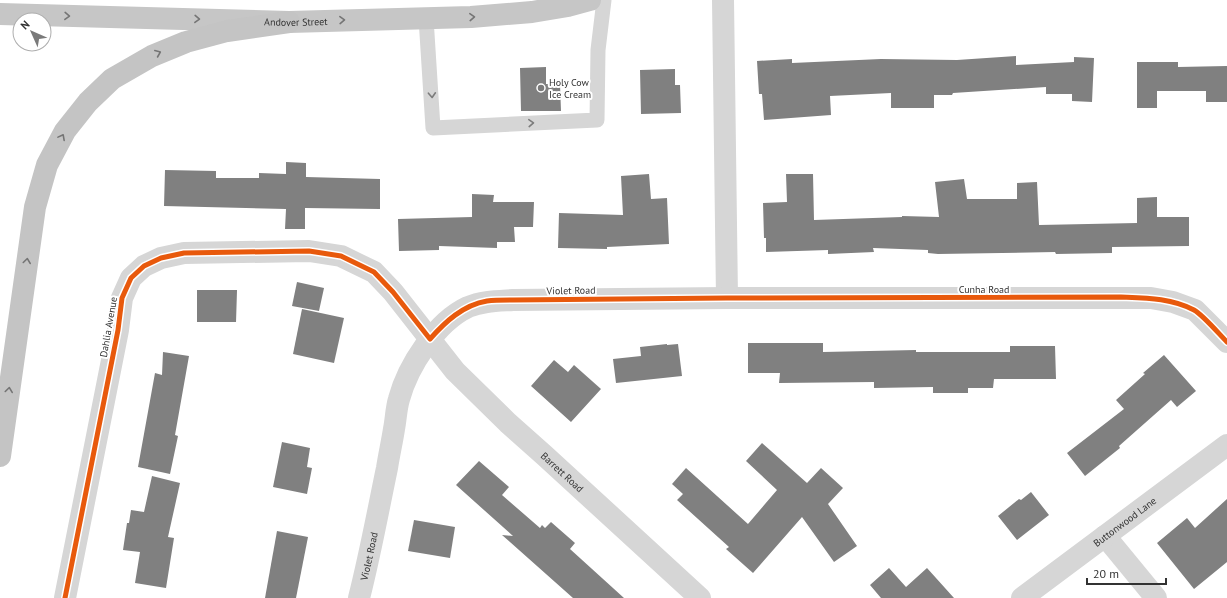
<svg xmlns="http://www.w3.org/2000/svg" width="1227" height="598" viewBox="0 0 1227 598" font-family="'PT Sans',sans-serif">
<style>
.building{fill:#808080}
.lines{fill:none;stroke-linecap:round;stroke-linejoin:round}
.service{stroke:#d6d6d6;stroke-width:15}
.minor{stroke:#d6d6d6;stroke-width:22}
.trunk{stroke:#c6c6c6;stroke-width:22}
.motorway{stroke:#c4c4c4;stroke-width:22}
.cycleway-casing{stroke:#fff;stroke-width:8}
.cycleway{stroke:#e8590c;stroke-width:5}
.oneway{stroke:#757575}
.oneway2{stroke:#747474}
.oneway3{stroke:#7c7c7c}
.poi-dot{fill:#7a7a7a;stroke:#fff;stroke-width:1.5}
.labels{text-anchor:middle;stroke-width:4;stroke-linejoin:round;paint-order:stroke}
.street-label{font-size:10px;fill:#323232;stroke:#fff}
.poi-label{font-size:10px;fill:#323232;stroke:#fff;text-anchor:start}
</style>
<rect width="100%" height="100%" fill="#fff"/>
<g class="building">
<path d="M1016 56V65L1074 62V57L1094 58 1092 102 1072 101V94H1046V87L953 93 952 95H934V108H891V93L830 96 831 115 764 120 762 94H759L757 61 792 59V63L881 59 957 60Z"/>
<path d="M1137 62H1178V67L1227 66V102H1206V91H1157V108H1137Z"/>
<path d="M546 67V84H560L561 111H521L520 68Z"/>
<path d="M675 69V85H680L681 113 641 114 640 70Z"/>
<path d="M286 162 306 163V177L380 179V209L305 208V229H285L286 209 164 206 165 170 216 171V178H259V173L286 174Z"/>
<path d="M649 174 651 199 667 198 669 244 607 247V249L558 248 559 213 623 215 621 176Z"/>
<path d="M786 174H813L814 220 902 217V216L939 217 935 182 964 179 967 199H1017V183L1037 182 1039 225 1137 223V198L1157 197V217H1189V246L1112 247V253L1056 254 1055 252 938 254 928 253V250L873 248 874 252 828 254V250L766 252V238H764L763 203 787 202Z"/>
<path d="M472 194 494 195 493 202H534L533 227H514L515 242H497V248L439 246V250L399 251 398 219 472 217Z"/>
<path d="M297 282 324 288 319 311 292 306Z"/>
<path d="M197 290H237L236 322H197Z"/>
<path d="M302 309 344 318 334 363 293 354Z"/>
<path d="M748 343H823V352L916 350V352H1010V346H1055L1056 379H994L993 388H968V393H933V387L874 388V382L779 383 780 373H748Z"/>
<path d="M667 344V345L678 344 682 376 616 383 613 359 641 356 640 347Z"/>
<path d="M163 352 189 356 175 435 178 436 170 474 138 467 155 373 162 375Z"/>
<path d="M1164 355 1196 391 1177 407 1171 400 1119 446 1120 448 1085 476 1067 453 1124 409 1116 400 1145 374 1143 373Z"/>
<path d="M554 360 568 372 574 365 601 389 571 422 531 386Z"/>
<path d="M282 442 310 448 307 467 312 468 307 494 273 487Z"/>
<path d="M762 443 807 483 821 468 843 488 828 504 857 546 834 562 802 517 753 573 726 549 729 547 677 500 683 494 672 484 686 468 748 524 777 490 746 461Z"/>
<path d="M479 461 509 487 502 495 540 528 542 525 545 528 551 522 575 543 570 549 624 598H573L502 535 513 536 456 485Z"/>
<path d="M152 476 180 483 168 537 174 538 166 588 135 583 140 552 123 550 127 523H129L131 510 144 512Z"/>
<path d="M1031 492 1049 515 1017 540 998 516 1019 499 1021 500Z"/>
<path d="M1227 499V562L1194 589 1157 543 1187 518 1195 528Z"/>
<path d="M414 520 455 527 450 558 408 551Z"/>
<path d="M277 531 308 537 296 598H265Z"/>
<path d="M889 568 906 587 927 568 954 598H881L870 585Z"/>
</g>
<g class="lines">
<path class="service" d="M426 18 433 128 597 120 598 50 604 0"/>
<g class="minor">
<path d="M723 0 727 298"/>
<path d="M1105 536 1156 598"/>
<path id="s1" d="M65 598 118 330 122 298 131 278 144 266 161 258 184 253 309 251 341 256 374 272 393 292 455 371 508 423 544 455 700 598"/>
<path id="s2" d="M359 598C370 555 378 511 387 468 389 455 392 442 394 429 396 419 396 409 399 399 408 366 436 322 468 307 482 301 497 301 513 300L727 298H1151L1173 302 1195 310 1227 342"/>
<path id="s3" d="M1022 598 1227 445"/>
</g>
<path class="trunk" id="s4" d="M0 14 289 22 471 17 532 12 568 6 590 0"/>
<path class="motorway" d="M0 456 35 207 47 165 65 131 88 102 112 79 152 56 186 42 227 31 289 22"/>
<g class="cycleway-casing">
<path id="cycleway" d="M65 598 118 330 122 298 131 278 144 266 161 258 184 253 309 251 341 256 374 272 393 292 430 339C445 322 463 305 487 301 495 300 504 300 513 300L727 298 1121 297C1146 298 1171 298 1194 310 1203 315 1219 334 1227 342"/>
</g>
<use href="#cycleway" class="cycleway"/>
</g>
<defs><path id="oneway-chevron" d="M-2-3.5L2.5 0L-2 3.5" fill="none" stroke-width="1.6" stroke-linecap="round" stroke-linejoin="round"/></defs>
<g class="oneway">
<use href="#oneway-chevron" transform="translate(67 16) rotate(2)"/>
<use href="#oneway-chevron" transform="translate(472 17) rotate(-3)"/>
<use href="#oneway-chevron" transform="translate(197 19) rotate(2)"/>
<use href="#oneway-chevron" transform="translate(342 20) rotate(-2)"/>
</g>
<g class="oneway2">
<use href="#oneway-chevron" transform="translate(158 53) rotate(-23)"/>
<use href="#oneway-chevron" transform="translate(62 137) rotate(-62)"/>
<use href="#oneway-chevron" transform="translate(27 261) rotate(-82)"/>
<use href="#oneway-chevron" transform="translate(9 390) rotate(-82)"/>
</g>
<g class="oneway3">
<use href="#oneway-chevron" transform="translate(432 95) rotate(87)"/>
<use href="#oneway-chevron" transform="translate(531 123) rotate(-3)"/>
</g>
<circle class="poi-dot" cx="541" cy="88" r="4"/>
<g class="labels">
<g class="street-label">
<text dy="4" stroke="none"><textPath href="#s4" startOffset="296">Andover Street</textPath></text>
<text x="984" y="293">Cunha Road</text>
<text transform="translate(571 290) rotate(-1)" y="4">Violet Road</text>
<text transform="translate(108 327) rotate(-80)" y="4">Dahlia Avenue</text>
<text dy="4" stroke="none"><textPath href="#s1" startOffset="857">Barrett Road</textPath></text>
<text dy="4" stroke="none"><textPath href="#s3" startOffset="128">Buttonwood Lane</textPath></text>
<text dy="4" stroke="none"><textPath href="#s2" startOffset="43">Violet Road</textPath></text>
</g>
<g class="poi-label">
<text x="549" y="86">Holy Cow<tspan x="549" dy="12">Ice Cream</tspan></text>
</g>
</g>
<g transform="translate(32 32) rotate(315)"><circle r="19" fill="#ffffff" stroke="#adadad"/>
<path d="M0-3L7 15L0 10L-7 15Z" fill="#7a7a7a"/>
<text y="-6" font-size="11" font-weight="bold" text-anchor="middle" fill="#323232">N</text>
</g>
<path d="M1087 578v6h79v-6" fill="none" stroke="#323232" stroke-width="2"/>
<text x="1093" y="578" font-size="12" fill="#323232" stroke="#ffffff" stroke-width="3" paint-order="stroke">20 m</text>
</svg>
